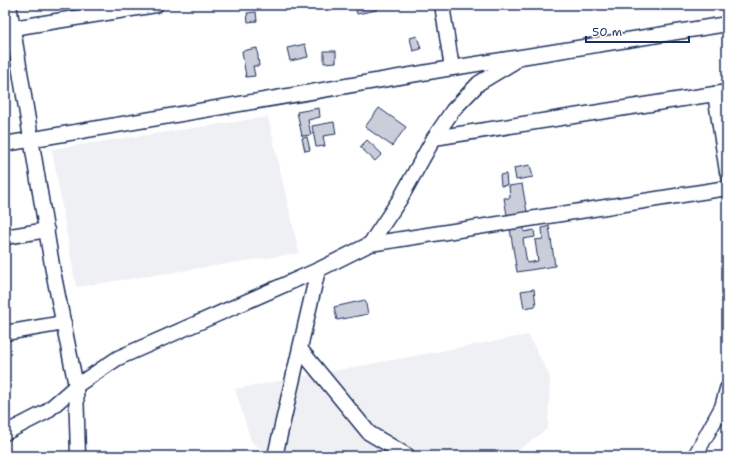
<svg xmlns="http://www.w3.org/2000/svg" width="732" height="461" viewBox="0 0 732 461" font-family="'Shantell Sans',sans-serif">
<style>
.built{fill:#eff0f4}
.building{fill:#caceda;stroke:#1b2f5e}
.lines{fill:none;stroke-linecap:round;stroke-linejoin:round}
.street-casing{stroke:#1b2f5e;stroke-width:17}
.street{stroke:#fff;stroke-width:14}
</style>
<rect width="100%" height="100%" fill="#fff"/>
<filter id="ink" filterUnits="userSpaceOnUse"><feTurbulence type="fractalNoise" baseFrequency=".025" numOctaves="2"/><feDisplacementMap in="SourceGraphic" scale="8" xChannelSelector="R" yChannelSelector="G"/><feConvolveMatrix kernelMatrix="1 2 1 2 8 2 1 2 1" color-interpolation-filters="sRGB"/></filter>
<g filter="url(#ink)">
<g class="built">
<path d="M268 117 299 253 76 287 52 149Z"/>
<path d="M528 335 550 376 548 428 511 456H268L251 441 235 389Z"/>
</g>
<g class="building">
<path d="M355 5H376L377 10 357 14Z"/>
<path d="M256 12 257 21 248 22 247 13Z"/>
<path d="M417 36 421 49 413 51 410 38Z"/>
<path d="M305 44 308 57 290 61 287 48Z"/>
<path d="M257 48 259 66H253L255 76 246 77 242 51Z"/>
<path d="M324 51H336V62L324 63Z"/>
<path d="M319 108 320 117 308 120 311 135 302 136 297 112Z"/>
<path d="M379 108 406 127 392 146 365 127Z"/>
<path d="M334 122 336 134 323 136 325 146 316 147 312 126Z"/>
<path d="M307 137 310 150 305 151 302 138Z"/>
<path d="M367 140 382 154 375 161 360 147Z"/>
<path d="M530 165 533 177 516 180 514 168Z"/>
<path d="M506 174 507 185 501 186 500 175Z"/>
<path d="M522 184 527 212 507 215 504 198H510L509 186Z"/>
<path d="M549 226 555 266 517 272 510 229 524 227V232L534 230 535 237 523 239 527 263 538 261 535 240 543 239 542 228Z"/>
<path d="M534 289 536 306 524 308 521 291Z"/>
<path d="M365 300 368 314 337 320 334 307Z"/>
</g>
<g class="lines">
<g class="street-casing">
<g id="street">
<path d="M9 5 53 271 76 386 78 456"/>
<path d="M442 5 452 68"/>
<path d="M13 28 156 5"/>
<path d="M715 94 727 172"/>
<path d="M434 138 727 92"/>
<path d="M5 144 452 68 727 24"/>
<path d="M5 237 47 230"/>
<path d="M370 244 400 199 434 138 453 110 479 83 514 62"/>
<path d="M5 333 64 323"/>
<path d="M300 349 369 433 408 456"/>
<path d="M5 433 46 412 76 386 118 358 318 270 370 244 727 188"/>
<path d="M275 456 318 270"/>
<path d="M695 456 722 407 727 389"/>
</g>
</g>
<use href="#street" class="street"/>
</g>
</g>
<rect width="732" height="461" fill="none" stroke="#fff" stroke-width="20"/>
<rect x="10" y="10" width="712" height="441" fill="none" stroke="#1b2f5e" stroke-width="1.5" filter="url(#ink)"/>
<path d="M586 36v6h103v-6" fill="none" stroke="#1b2f5e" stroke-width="2"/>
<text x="592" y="36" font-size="12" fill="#1b2f5e" stroke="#ffffff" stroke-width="3" paint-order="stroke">50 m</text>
</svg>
